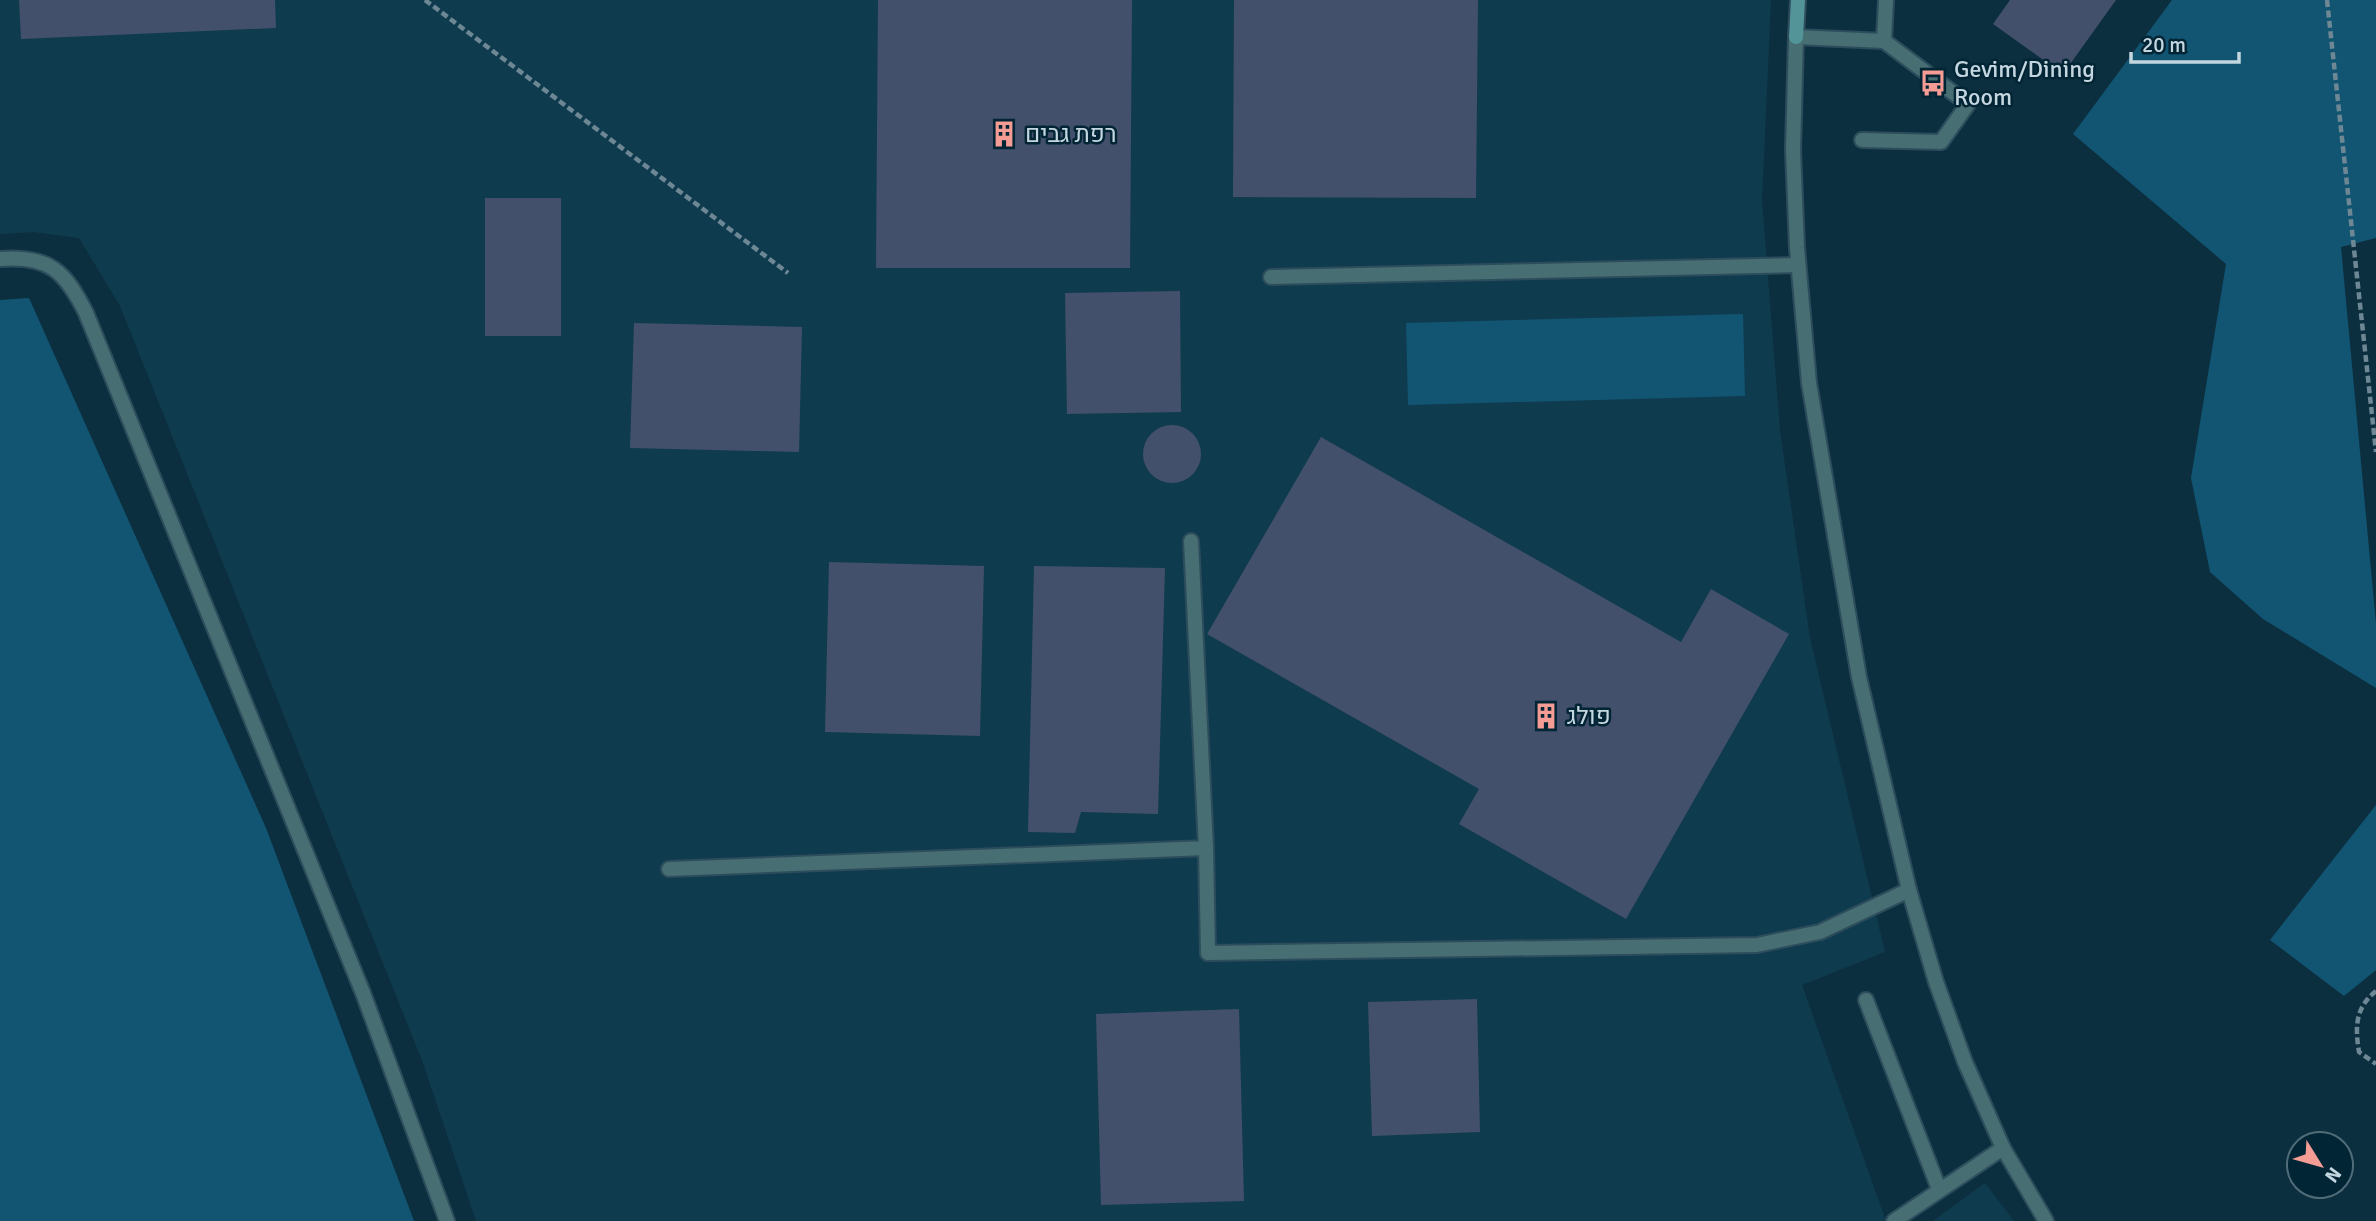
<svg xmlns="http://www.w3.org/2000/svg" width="2376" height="1221" viewBox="0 0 2376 1221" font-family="Signika,Heebo,sans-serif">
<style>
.built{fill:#0f3b4f}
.green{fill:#125573}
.building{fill:#42506b}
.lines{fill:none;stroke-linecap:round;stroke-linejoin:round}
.lane-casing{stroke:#2d4d5c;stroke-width:18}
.street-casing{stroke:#2d4d5c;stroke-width:18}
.secondary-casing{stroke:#2d4d5c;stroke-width:18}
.path{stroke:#6d8794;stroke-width:4.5;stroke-dasharray:7 3.5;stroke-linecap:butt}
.lane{stroke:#476e72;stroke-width:14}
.street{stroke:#476e72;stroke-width:14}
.secondary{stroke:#539499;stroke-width:14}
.labels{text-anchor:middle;stroke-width:5;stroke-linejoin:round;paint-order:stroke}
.poi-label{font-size:24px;fill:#c4d6e0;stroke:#022535;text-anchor:start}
</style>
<rect width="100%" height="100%" fill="#0c2f3f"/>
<g class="built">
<path d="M0 0H1771L1762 200 1780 431 1810 638 1885 952 1802 985 1886 1221H476L423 1063 120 306 79 238 33 232 0 234Z"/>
<path d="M1985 1183 2014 1221H1933Z"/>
</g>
<g class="green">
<path d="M2172 0H2376V238L2341 247 2376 624V688L2263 619 2210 572 2191 478 2226 264 2073 134Z"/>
<path d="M29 298 266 828 414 1221H0V300Z"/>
<path d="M1743 314 1745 396 1408 405 1406 323Z"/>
<path d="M2376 805V970L2344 996 2270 940Z"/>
</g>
<g class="building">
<path d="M19 0H275L276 28 21 39Z"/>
<path d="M878 0H1132L1130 268H876Z"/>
<path d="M1234 0H1478L1476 198 1233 197Z"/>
<path d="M2010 0H2116L2063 74 1993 24Z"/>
<rect x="485" y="198" width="76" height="138"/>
<path d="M1180 291 1181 412 1067 414 1065 293Z"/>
<path d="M634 323 802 327 799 452 630 448Z"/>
<circle cx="1172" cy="454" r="29"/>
<path d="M1321 437 1681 642 1711 589 1789 634 1626 919 1459 824 1479 789 1207 634Z"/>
<path d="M829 562 984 566 980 736 825 732Z"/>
<path d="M1034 566 1165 568 1158 814 1081 812 1075 833 1028 832Z"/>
<path d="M1477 999 1480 1132 1372 1136 1368 1002Z"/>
<path d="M1239 1009 1244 1201 1101 1205 1096 1014Z"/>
</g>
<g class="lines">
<g class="lane-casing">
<g id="lane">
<path d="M1796 37 1884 41 1886 0"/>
<path d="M1862 140 1941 142 1968 104 1884 41"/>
<path d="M0 259C49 255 65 271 86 313L363 993 447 1221"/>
<path d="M1206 848 1208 953"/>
<path d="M669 869 1206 848 1191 541"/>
<path d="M1866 1000 1939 1189"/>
</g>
</g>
<g class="street-casing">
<g id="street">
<path d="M1796 37 1793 150 1797 248 1809 383 1859 677 1909 890 1936 982 1965 1062 2003 1148 2046 1221"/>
<path d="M1271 277 1798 265"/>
<path d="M1208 953 1757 945 1820 932 1909 890"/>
<path d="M1894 1221 2003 1148"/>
</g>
</g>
<g class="secondary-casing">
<path id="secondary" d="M1796 37 1798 0"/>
</g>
<g class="path">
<path d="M425 0 788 273"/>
<path d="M2327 0 2376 452"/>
<path d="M2376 991C2355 1008 2355 1027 2359 1052L2376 1064"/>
</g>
<use href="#lane" class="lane"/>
<use href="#street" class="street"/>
<use href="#secondary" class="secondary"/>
</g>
<defs>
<g id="bus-bare" transform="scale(2.1)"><path d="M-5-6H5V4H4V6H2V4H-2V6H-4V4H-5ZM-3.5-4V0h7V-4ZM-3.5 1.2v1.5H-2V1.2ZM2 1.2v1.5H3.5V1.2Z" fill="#f59c94" stroke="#022535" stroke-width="2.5" paint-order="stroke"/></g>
<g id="building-bare" transform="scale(2.1)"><path d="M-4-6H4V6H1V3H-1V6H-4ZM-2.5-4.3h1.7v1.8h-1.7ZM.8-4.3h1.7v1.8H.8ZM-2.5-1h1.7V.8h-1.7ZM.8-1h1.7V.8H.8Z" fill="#f59c94" stroke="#022535" stroke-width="2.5" paint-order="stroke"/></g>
</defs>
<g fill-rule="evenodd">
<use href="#bus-bare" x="1933" y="83"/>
<use href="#building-bare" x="1004" y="134"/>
<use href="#building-bare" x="1546" y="716"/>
</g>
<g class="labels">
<g class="poi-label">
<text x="1954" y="77">Gevim/Dining<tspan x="1954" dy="28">Room</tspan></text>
<text x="1025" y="142">רפת גבים</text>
<text x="1567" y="724">פולג</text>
</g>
</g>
<g transform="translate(2320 1165) rotate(127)"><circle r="33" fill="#022535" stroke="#506c79" stroke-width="2"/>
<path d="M0-5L12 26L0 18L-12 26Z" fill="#f59c94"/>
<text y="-10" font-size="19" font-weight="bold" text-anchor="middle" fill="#c4d6e0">N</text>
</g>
<path d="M2131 52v10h108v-10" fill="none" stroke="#c4d6e0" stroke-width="3.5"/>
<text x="2142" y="52" font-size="21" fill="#c4d6e0" stroke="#022535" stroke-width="5" paint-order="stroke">20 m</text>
</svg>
